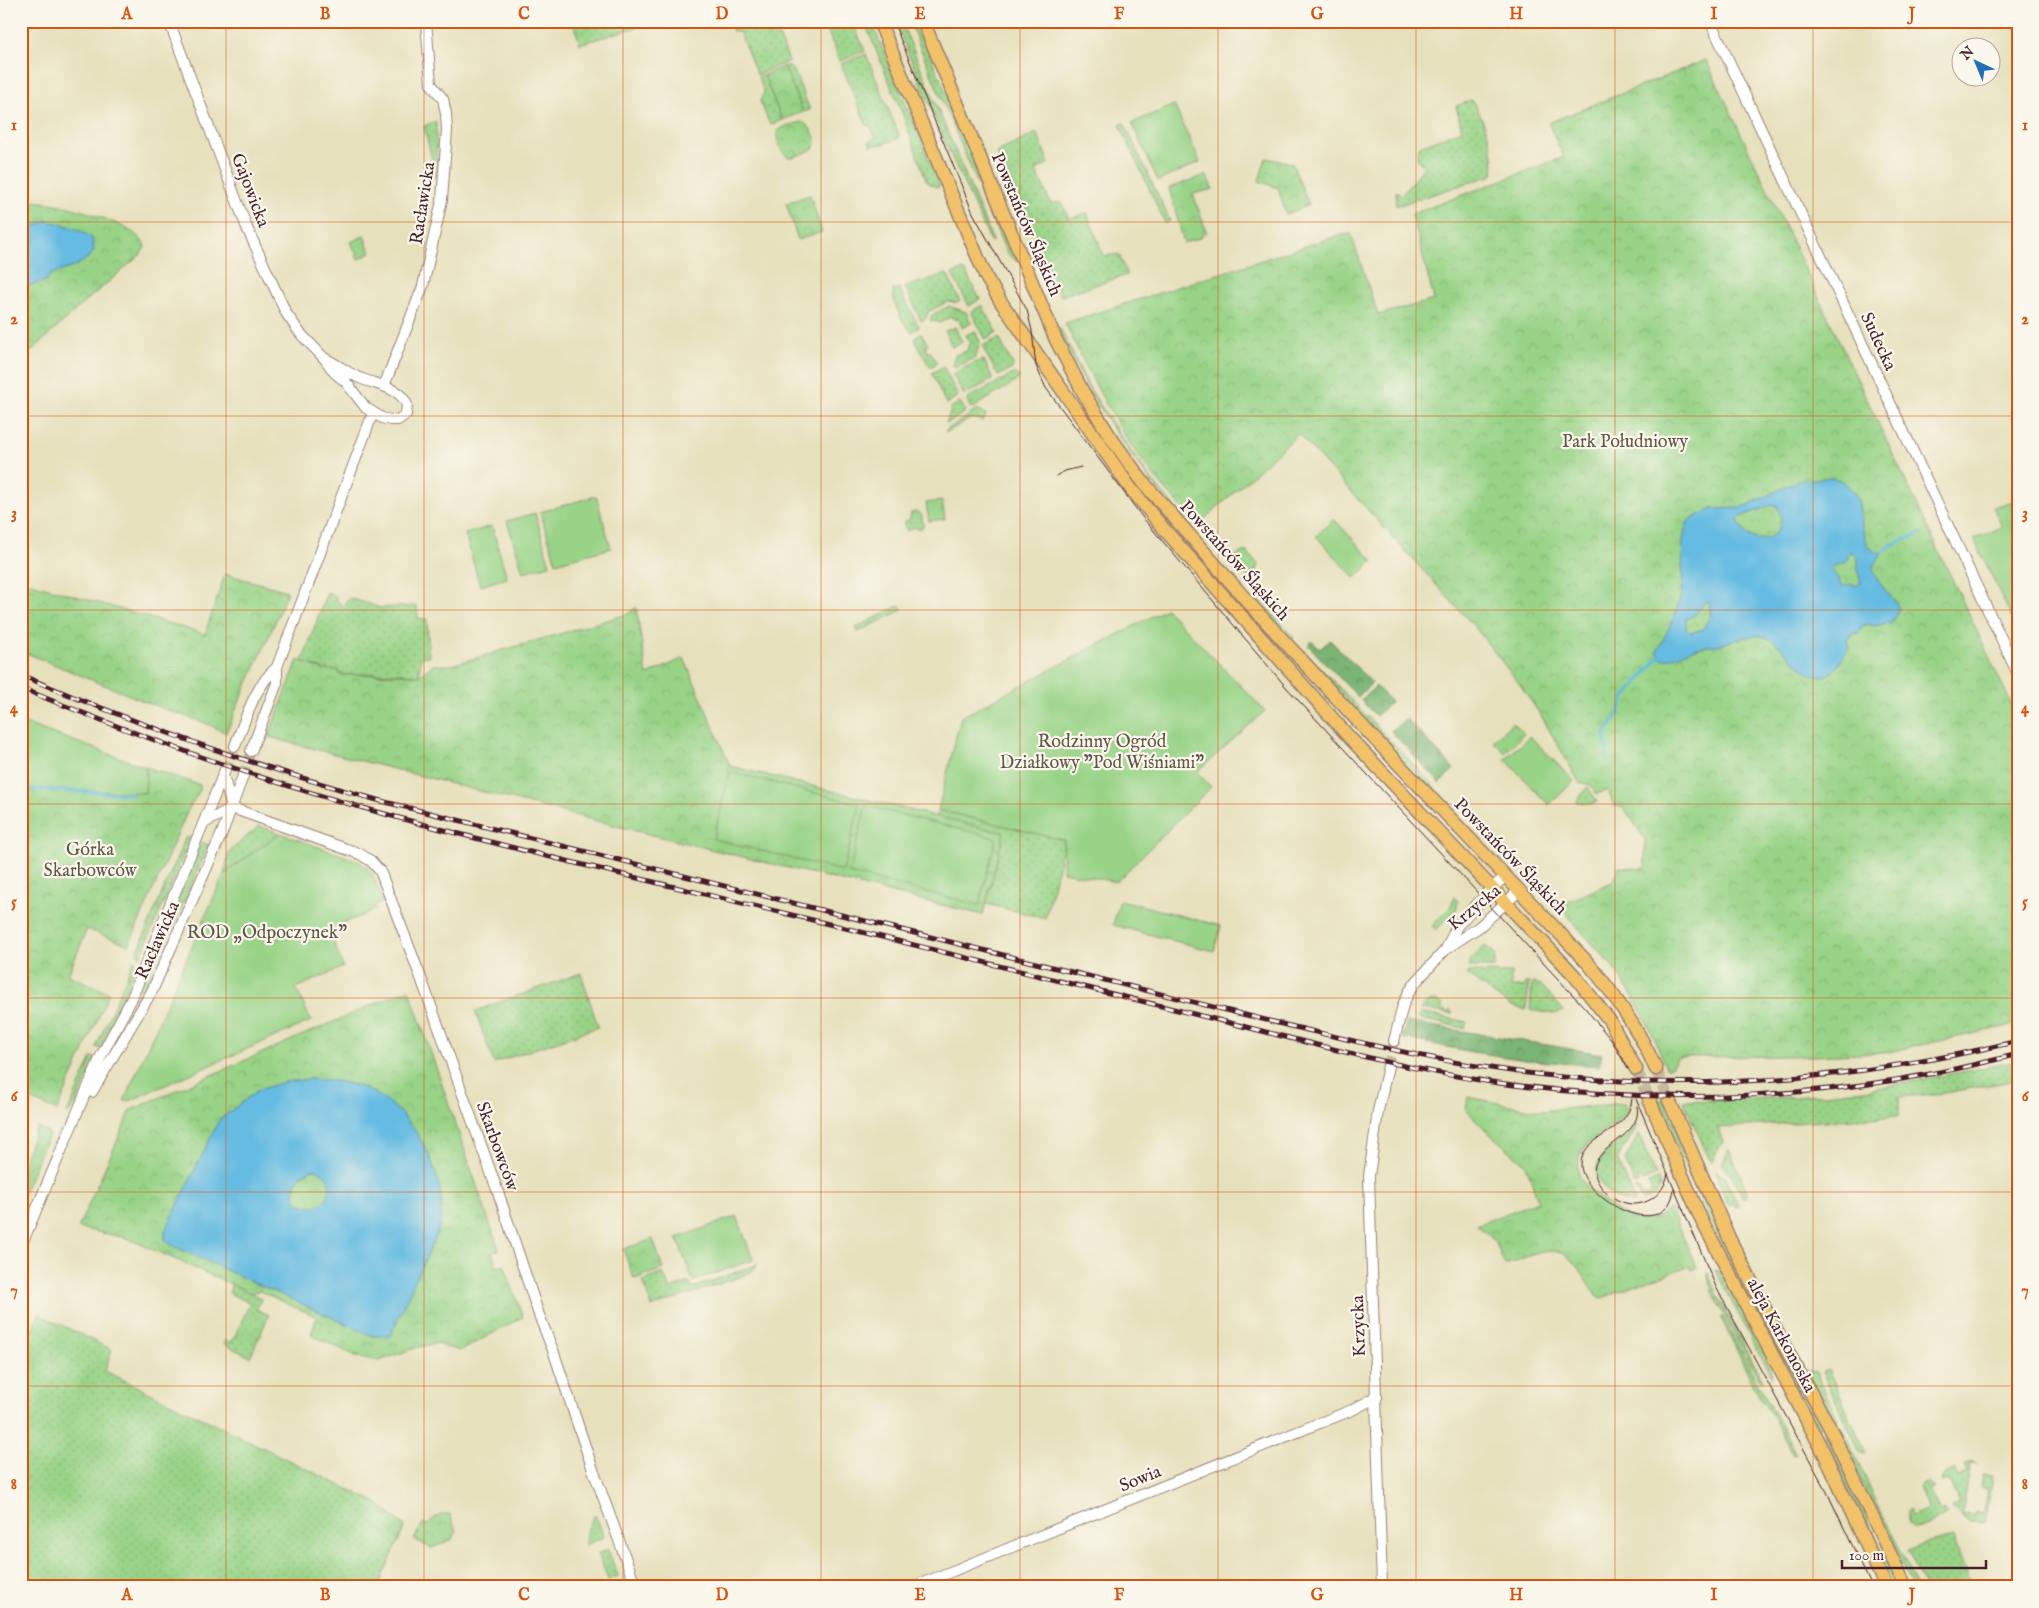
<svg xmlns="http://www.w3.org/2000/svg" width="2039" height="1608" viewBox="0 0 2039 1608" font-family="'IM FELL English',serif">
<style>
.grass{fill:url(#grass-dots);stroke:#717959}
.forest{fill:url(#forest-crowns);stroke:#626a50}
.park{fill:url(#park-crowns);stroke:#717959}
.garden{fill:#98d387;stroke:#717959}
.water{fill:#65bbe1;stroke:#586d86;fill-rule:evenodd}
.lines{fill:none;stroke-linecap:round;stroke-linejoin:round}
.stream{stroke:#65bbe1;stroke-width:3}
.minor-tunnel{stroke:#c7b99f;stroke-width:10;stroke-dasharray:10 5;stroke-linecap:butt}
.major-tunnel{stroke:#c7b99f;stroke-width:12;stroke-dasharray:12 6;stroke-linecap:butt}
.minor-casing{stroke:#988074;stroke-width:12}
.major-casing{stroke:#988074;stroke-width:15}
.minor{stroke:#fff;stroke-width:10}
.major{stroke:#f2c26a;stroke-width:12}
.tram{stroke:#4a1f2b;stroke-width:1}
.rail-casing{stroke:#4a1f2b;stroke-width:5}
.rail{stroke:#fbf7ec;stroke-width:3;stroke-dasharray:9;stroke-linecap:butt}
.grid{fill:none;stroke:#d8530f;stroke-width:1;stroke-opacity:0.55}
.labels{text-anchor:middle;stroke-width:4.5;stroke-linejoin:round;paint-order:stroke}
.street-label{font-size:18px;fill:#4a1f2b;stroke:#fbf7ec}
.park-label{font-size:18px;fill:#615547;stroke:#fbf7ec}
.neatline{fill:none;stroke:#d8530f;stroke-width:2}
.grid-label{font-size:16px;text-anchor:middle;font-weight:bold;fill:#d8530f}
</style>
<defs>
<pattern id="grass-dots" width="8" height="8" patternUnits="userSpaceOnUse" patternTransform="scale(1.25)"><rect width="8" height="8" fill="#98d387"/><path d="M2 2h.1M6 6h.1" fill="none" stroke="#84b575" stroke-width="1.8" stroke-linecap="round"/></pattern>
<pattern id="forest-crowns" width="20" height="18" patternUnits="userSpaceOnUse" patternTransform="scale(1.25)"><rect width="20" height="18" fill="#7ab574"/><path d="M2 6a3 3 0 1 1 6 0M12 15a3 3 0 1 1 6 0" fill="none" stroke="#66935f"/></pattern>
<pattern id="park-crowns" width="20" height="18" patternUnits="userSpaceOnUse" patternTransform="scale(1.25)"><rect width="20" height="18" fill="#98d387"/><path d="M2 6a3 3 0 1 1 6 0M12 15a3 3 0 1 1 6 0" fill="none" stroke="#84b575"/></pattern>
</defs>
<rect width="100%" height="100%" fill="#fbf7ec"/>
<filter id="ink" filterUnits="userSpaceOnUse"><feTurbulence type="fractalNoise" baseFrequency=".02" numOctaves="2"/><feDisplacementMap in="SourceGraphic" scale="10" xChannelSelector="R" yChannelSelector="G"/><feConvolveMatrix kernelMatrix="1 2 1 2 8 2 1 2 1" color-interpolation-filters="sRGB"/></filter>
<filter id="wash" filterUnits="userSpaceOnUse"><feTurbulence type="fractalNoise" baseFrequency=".0096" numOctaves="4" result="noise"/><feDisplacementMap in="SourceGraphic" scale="20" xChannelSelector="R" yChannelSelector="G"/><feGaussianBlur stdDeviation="1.12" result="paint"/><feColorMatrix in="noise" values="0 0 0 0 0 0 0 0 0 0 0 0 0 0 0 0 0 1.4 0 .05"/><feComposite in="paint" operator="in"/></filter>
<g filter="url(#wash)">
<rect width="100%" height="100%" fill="#e6e0bc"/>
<g class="grass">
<path d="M573 21H636L637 27 580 44Z"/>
<path d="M757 21H765L766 24 773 21 789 61 757 75 740 33 733 31 732 28 745 23 747 29 758 25Z"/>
<path d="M823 21H857L855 28 865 51 840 61Z"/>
<path d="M868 21H871L940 186 936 187 927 182 901 110 866 26Z"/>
<path d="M895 21H901L909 40 993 241 991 242 947 147Z"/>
<path d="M909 21H916L920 31 1018 262 1007 254Z"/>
<path d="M866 54 899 135V138C891 142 880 145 871 146L869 142 875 137 871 126H867L841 64Z"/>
<path d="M787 65 794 71 810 110 803 112 784 66Z"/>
<path d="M764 75 782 120 770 125 760 101 764 92 758 77Z"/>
<path d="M1472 100C1484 119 1497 152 1493 175L1396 206V191L1402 195 1424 167C1418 161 1414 155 1420 146L1462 130 1456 106Z"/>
<path d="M436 121 437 177H434L432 160 424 126Z"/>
<path d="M1037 133 1049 163 1036 170 1051 204 1062 202 1069 219 1087 213 1104 256 1119 254 1127 275 1061 296 997 152Z"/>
<path d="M962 270 965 271 980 299 969 306 952 274Z"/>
<path d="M947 274 960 301 956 303 949 301 928 312 926 318 921 321 905 287Z"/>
<path d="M899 288 919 327 912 332C903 325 892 302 893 290Z"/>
<path d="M982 305 997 332 986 340 971 312Z"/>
<path d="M949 306 966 312 971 323 962 328 959 320 950 317 940 323 930 320 932 315Z"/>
<path d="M955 327 962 342 952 347 945 331Z"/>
<path d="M1058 328H1060L1090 389 1118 432 1146 473 1195 531H1192C1149 480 1111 432 1080 373 1072 359 1063 344 1058 328Z"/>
<path d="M975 331 980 342 975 358 957 367 952 365 955 355 967 351 969 343 966 335Z"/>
<path d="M921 333 928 344 925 346 928 353 931 352 937 363 930 368 914 338Z"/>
<path d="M999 338 1013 365 1012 369 998 376 983 348 984 345Z"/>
<path d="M981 360H984L992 377V380L964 395 953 375 954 373Z"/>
<path d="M942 367 944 368 958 396 946 404 932 373Z"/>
<path d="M1015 373 1019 376 1018 380 973 408 970 407 967 401 968 398Z"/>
<path d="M960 402 965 410 964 413 948 423H946L952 407Z"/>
<path d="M977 410 986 414 984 420 981 421 972 418 947 432 945 431Z"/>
<path d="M1242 552H1247L1258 564 1255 573 1249 579 1230 559Z"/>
<path d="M327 592 331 593 343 607 346 604 345 602 350 598 381 608 417 606 418 618 427 619 429 656 421 657 419 676 399 673 340 675 302 662Z"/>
<path d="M1257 597 1294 637 1292 639H1290L1255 601Z"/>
<path d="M900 605 902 610 858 632 856 628Z"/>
<path d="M1303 650 1438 790 1433 791 1302 653Z"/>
<path d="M1588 787 1597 802 1593 804 1576 802Z"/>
<path d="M938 810 1065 840 1045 918 986 904 1004 833 937 818Z"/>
<path d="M259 826 280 833 224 874 229 852Z"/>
<path d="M189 837 191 838 141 956 137 953 185 838Z"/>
<path d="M201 842 209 845 148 982 124 1025 178 900Z"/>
<path d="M1454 897 1458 901 1456 910 1436 930 1432 926 1451 906Z"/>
<path d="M1485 946 1495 954V967H1469V961Z"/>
<path d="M134 960 137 964 100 1049 96 1047Z"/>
<path d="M1468 972 1511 973V987H1524L1525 983H1529L1526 1010 1509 1005 1467 975Z"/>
<path d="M581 973 598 1027 494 1063 475 1011Z"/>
<path d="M1532 983 1541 985 1564 1011 1554 1014 1530 1010Z"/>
<path d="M1429 1001H1437L1443 1005 1441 1008 1448 1013 1450 1010 1453 1013 1452 1014 1421 1009Z"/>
<path d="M1421 1013 1467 1022 1465 1028 1419 1019 1417 1016Z"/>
<path d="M92 1057 96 1058 76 1105 67 1114Z"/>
<path d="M2018 1061V1080L1945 1093 1899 1097V1116L1718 1128 1723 1142 1711 1162 1683 1101 1796 1097 1872 1089Z"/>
<path d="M1657 1100H1664L1735 1265 1822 1426 1818 1428 1753 1309 1712 1227Z"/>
<path d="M1637 1124 1638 1126 1617 1159 1636 1202C1624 1203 1612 1197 1604 1188 1578 1159 1626 1143 1637 1124Z"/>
<path d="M37 1127 48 1132 49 1135 21 1198V1166Z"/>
<path d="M60 1130 61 1138 58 1145 29 1214 21 1220Z"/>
<path d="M1639 1134 1656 1175 1643 1181 1641 1178 1638 1180 1639 1183 1635 1185 1625 1160Z"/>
<path d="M1729 1149 1748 1193 1746 1194 1747 1197 1743 1199 1733 1177 1722 1165Z"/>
<path d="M1715 1171 1726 1177 1738 1206 1735 1207 1733 1203 1728 1206Z"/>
<path d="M1658 1179 1660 1188 1654 1196 1642 1201 1636 1189 1639 1188 1643 1196 1652 1192 1648 1183Z"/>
<path d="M758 1264 752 1271 745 1275 652 1307 642 1281 663 1273 670 1289 690 1282V1286L693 1288Z"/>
<path d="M1715 1270 1720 1271C1731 1291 1773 1362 1772 1377Z"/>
<path d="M1708 1273 1726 1312 1763 1380 1761 1381C1750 1362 1707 1290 1708 1273Z"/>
<path d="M232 1284 262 1298 256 1309 269 1315 250 1357 224 1344 225 1340 230 1343 234 1338 250 1303 229 1293Z"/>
<path d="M39 1314 112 1350 105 1371 377 1503 405 1526 378 1587H21V1353Z"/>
<path d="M1722 1316 1796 1454 1793 1455 1771 1413 1761 1400 1721 1318Z"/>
<path d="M1828 1369 1866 1453 1860 1452 1822 1372Z"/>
<path d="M1805 1370 1816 1372 1837 1418 1832 1420Z"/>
<path d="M1841 1426 1917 1587H1912L1836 1428Z"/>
<path d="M1826 1433 1899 1587H1893L1822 1435Z"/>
<path d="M1972 1461 1977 1465 1970 1464 1961 1514 1975 1516 1976 1512 1984 1513 1988 1489 1981 1487 1983 1475 1993 1476 1985 1523C1964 1524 1966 1522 1952 1506L1959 1503 1949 1480 1942 1482 1941 1480 1945 1474 1954 1469 1958 1476 1967 1472 1964 1465Z"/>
<path d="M1928 1482 1935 1487 1929 1490 1940 1511 1945 1509 1947 1515C1932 1524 1906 1542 1906 1511L1908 1509 1911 1516 1928 1509 1919 1488 1921 1484Z"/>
<path d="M595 1514 604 1537 585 1545 586 1532Z"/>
<path d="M1953 1537 1971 1587H1924L1908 1551 1925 1544Z"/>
<path d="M606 1550H608L618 1576 608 1580 598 1553Z"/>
</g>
<g class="forest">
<path d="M1330 640 1372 683 1358 697 1308 645 1312 641 1320 649Z"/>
<path d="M1376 686 1391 702 1376 716 1361 700Z"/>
<path d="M1406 718 1454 769 1440 783 1391 731Z"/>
<path d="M1407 1022 1602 1054 1599 1066 1526 1060 1472 1052 1402 1038Z"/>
</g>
<g class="park">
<path d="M1706 60 2018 718V1024L1884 1053 1812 1056 1678 1057 1670 1068H1666C1653 1030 1636 999 1612 966 1598 947 1572 926 1562 907L1563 904 1614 881 1619 867 1645 869V839L1624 808 1614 806 1608 790 1597 794 1590 785 1579 782 1543 719 1521 686 1474 626 1298 434 1198 525C1183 509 1168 493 1154 476 1117 430 1090 376 1065 323L1337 236 1351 234 1378 315 1434 300 1412 214 1564 157 1548 123Z"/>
<path d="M784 66 803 112 782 120 764 75Z"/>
<path d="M800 122C808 122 818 137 815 146 812 151 796 157 790 157 782 157 774 137 778 131 782 126 794 124 800 122Z"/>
<path d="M1266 158 1292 163 1309 205 1286 214 1278 188 1259 181Z"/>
<path d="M1206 175 1213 189 1193 194 1207 233 1201 235 1202 237 1184 243 1169 188Z"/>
<path d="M810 195 822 232 798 240 786 203Z"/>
<path d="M21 200C33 201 45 202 56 204 76 208 140 226 145 247L140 255 79 307 21 361Z"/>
<path d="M364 236 371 253 358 259 351 242Z"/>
<path d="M942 501 945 519 929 521 926 503Z"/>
<path d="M916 511 922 515 923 527 918 529 914 527 907 531 903 523 910 519 911 513Z"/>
<path d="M225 574 287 591C270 640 245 685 226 733L210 725 151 704 21 651V580L205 634Z"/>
<path d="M636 607 647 675 684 658 730 766 1004 833 983 915 656 836 268 737 298 660 324 670H338L340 675 399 674 419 676 433 665H452L628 614Z"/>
<path d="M1513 722 1524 734 1505 753 1493 741Z"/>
<path d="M146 767 200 785V790L188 810 129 945 87 929 68 975 109 993 57 1111 21 1095V788L145 793Z"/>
<path d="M409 989 499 1250 492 1252 497 1267 504 1265 523 1317 460 1351 442 1346 438 1343 415 1348 379 1361 356 1356 311 1335 317 1317 259 1291 251 1293 127 1238 78 1228 131 1110Z"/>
<path d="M1468 1097 1541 1111 1624 1103 1629 1108 1619 1121 1587 1144C1559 1180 1602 1199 1627 1217 1644 1223 1657 1220 1670 1208L1697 1268 1691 1270 1689 1266 1599 1299C1591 1288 1574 1257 1562 1253 1546 1246 1520 1260 1505 1265L1495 1241 1477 1225 1538 1201 1526 1165 1489 1133 1466 1110Z"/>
<path d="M653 1239 663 1269 634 1279 623 1249Z"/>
<path d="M444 1514H450L456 1531 453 1539 432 1548 414 1540 423 1523 428 1525 434 1518Z"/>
</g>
<g class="garden">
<path d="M1174 105 1200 162 1158 181 1132 123Z"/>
<path d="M1124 123 1170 221 1165 223 1120 125Z"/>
<path d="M596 496 611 548 556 563 540 512Z"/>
<path d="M2018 500V631L1974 539 2002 527 1993 507Z"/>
<path d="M535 513 550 565 523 572 507 521Z"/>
<path d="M1334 519 1373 561 1355 578 1316 536Z"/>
<path d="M492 526 507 578 480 586 465 534Z"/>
<path d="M1166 609 1265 711 1197 772 1211 787 1116 882 1063 872 1064 840 938 810 961 717Z"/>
<path d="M21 722 146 767 145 793 21 788Z"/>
<path d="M1530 736 1574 781 1549 805 1505 759Z"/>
<path d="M730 772 860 804 843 871 713 839Z"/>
<path d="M866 806 996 838 979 905 849 873Z"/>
<path d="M280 833 361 862 372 873 383 902 374 906 376 910 329 929 343 967 296 988 311 1021 129 1101H124L224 874Z"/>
<path d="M1120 900 1221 926 1214 951 1113 925Z"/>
<path d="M737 1216 753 1260 693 1281 677 1238Z"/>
</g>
<g class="water">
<path d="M46 221C62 223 78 228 92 238L94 251C84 265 66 270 51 274L46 281 21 288V232Z"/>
<path d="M1832 477C1875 491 1851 536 1875 552L1882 553C1880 558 1876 563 1874 567 1871 579 1894 597 1899 608L1893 622 1874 626 1869 624 1862 626 1859 632 1851 634 1847 641 1849 648C1843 655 1840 666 1832 672 1804 692 1786 637 1759 636 1748 635 1737 640 1726 643 1714 646 1703 646 1692 650 1682 653 1674 658 1663 660L1657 652C1666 634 1677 614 1681 594 1685 573 1678 537 1689 520L1712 509 1737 508 1748 505 1798 481ZM1772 505 1777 506C1778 510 1781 514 1781 518 1782 534 1763 545 1750 536 1744 533 1741 526 1738 520L1740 517ZM1850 551 1858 559V572L1861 583 1855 586 1851 584 1841 587C1840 577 1833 575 1831 567L1846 562ZM1705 602H1709L1711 615 1703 629 1691 633 1686 628V619L1695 615Z"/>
<path d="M311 1079C336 1080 359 1083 381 1097 418 1119 451 1184 439 1228 436 1239 429 1249 425 1259 413 1285 402 1310 390 1336H373L175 1247 165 1240V1231L219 1120 258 1090 284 1082ZM314 1169C335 1173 334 1202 315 1206 310 1207 304 1205 299 1204L294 1195C297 1178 296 1176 314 1169Z"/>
</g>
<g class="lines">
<g class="stream">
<path d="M1882 553 1891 545 1920 534"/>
<path d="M1607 760 1605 734 1608 728 1616 719 1625 697 1660 656"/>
<path d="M21 789 132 794"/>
</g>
</g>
</g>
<g filter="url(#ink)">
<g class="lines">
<g class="minor-tunnel">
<path d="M225 770 235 746"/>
<path d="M243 776 251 751"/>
<path d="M1388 1066 1394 1041"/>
</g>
<g class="major-tunnel">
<path d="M1636 1069 1649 1099"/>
<path d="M1656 1069 1669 1100"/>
</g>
<g class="minor-casing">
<g id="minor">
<path d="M169 21 247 228 286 313 300 333 324 358 335 373 345 381 366 408 382 418 391 420H398L406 414 407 405C401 388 377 385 362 379 349 374 337 364 324 358"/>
<path d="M1710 21 2018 674"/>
<path d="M384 386 423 286 442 200 447 130 446 114 443 99 431 84 426 21"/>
<path d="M235 746C246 718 254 687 277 667"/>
<path d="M251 751 277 683V667L373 413"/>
<path d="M223 775 232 808"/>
<path d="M204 823 232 808 360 854 371 861 380 871 421 978 499 1195 539 1315 554 1353 591 1464 636 1587"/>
<path d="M1447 947 1457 926 1491 889 1506 876"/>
<path d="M1394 1041 1403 1005 1409 992 1416 982 1447 948 1479 927 1520 890"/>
<path d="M92 1092 152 991 222 833 243 776"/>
<path d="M21 1246 101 1056 131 1000 225 770"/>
<path d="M913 1587 1352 1410 1377 1397"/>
<path d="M1382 1587 1369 1176 1378 1111 1388 1066"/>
</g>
</g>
<g class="major-casing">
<g id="major">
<path d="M879 21 986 277 1001 302 1131 489 1164 529 1350 738 1574 975 1610 1021 1636 1069"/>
<path d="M923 21 1056 340 1083 392 1111 438 1143 482 1248 602 1368 732 1588 963C1616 996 1639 1030 1656 1069"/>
<path d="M1649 1099 1702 1221 1824 1453 1886 1587"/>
<path d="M1669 1100 1729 1238 1781 1340 1828 1424 1906 1587"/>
</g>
</g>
<use href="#minor" class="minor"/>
<use href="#major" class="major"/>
<g class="tram">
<path d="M893 21 973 213 1027 310 1032 331 1036 366 1046 388 1143 518 1286 687 1585 1008 1612 1041 1628 1069"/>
<path d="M1056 476 1065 471 1081 467"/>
<path d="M1632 1099C1628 1136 1580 1134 1581 1166 1583 1198 1666 1247 1674 1189"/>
<path d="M1636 1099 1716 1287 1827 1492 1872 1587"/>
<path d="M1607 1194C1564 1148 1645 1145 1637 1106"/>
<path d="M1614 1198C1637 1213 1664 1199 1668 1173"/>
</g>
<g class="rail-casing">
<g id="rail">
<path d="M21 675C137 725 256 766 377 800L1290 1026C1359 1042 1427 1059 1497 1069 1671 1095 1848 1082 2018 1041"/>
<path d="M21 688C123 730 226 768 332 799 497 847 666 884 833 925 960 956 1086 988 1214 1019 1304 1041 1394 1067 1485 1081 1662 1108 1845 1100 2018 1054"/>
</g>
</g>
<use href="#rail" class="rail"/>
</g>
</g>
<path class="grid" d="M226 21V1587M424 21V1587M623 21V1587M821 21V1587M1020 21V1587M1218 21V1587M1416 21V1587M1615 21V1587M1813 21V1587M21 222H2018M21 416H2018M21 610H2018M21 804H2018M21 998H2018M21 1192H2018M21 1386H2018"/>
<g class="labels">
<g class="street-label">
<text transform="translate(251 190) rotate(69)" y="6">Gajowicka</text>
<text transform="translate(422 203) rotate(-81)" y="6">Racławicka</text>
<text transform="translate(1027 224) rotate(67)" y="6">Powstańców Śląskich</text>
<text transform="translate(1879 341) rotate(65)" y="6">Sudecka</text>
<text transform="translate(1235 560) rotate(48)" y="6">Powstańców Śląskich</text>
<text transform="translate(1511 856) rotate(46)" y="6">Powstańców Śląskich</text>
<text transform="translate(1474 907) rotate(-39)" y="6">Krzycka</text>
<text transform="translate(157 940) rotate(-66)" y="6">Racławicka</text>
<text transform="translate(498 1146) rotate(70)" y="6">Skarbowców</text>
<text transform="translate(1358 1326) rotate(-92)" y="6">Krzycka</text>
<text transform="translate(1782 1335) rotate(62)" y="6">aleja Karkonoska</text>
<text transform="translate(1140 1478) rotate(-22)" y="6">Sowia</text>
</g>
<g class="park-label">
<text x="1625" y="447">Park Południowy</text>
<text x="1102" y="747">Rodzinny Ogród<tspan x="1102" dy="21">Działkowy "Pod Wiśniami"</tspan></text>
<text x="90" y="855">Górka<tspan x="90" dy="21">Skarbowców</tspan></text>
<text x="267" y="938">ROD „Odpoczynek”</text>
</g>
</g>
<rect width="2039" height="1608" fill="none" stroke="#fbf7ec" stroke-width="55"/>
<g transform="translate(1976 62) rotate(316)"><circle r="24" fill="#fbf7ec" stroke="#b4a19f"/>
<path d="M0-4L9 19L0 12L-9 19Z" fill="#1f6fb2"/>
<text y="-8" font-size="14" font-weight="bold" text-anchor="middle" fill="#4a1f2b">N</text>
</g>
<path d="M1842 1560v8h144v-8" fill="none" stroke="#4a1f2b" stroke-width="2.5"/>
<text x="1849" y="1560" font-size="15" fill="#4a1f2b" stroke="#fbf7ec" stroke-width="4" paint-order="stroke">100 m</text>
<rect x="28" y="28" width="1984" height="1552" class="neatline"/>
<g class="grid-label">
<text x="127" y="19">A</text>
<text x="325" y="19">B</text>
<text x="524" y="19">C</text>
<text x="722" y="19">D</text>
<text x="920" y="19">E</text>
<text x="1119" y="19">F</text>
<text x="1317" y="19">G</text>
<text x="1516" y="19">H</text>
<text x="1714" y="19">I</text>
<text x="1912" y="19">J</text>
<text x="14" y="130">1</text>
<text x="2025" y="130">1</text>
<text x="14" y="324">2</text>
<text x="2025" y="324">2</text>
<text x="14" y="518">3</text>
<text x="2025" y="518">3</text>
<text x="14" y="713">4</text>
<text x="2025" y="713">4</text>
<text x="14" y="907">5</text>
<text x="2025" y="907">5</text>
<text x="14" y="1101">6</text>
<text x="2025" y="1101">6</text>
<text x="14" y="1295">7</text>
<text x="2025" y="1295">7</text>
<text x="14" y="1489">8</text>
<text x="2025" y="1489">8</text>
<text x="127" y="1600">A</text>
<text x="325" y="1600">B</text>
<text x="524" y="1600">C</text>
<text x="722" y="1600">D</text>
<text x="920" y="1600">E</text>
<text x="1119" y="1600">F</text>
<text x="1317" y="1600">G</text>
<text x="1516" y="1600">H</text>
<text x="1714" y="1600">I</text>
<text x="1912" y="1600">J</text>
</g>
</svg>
